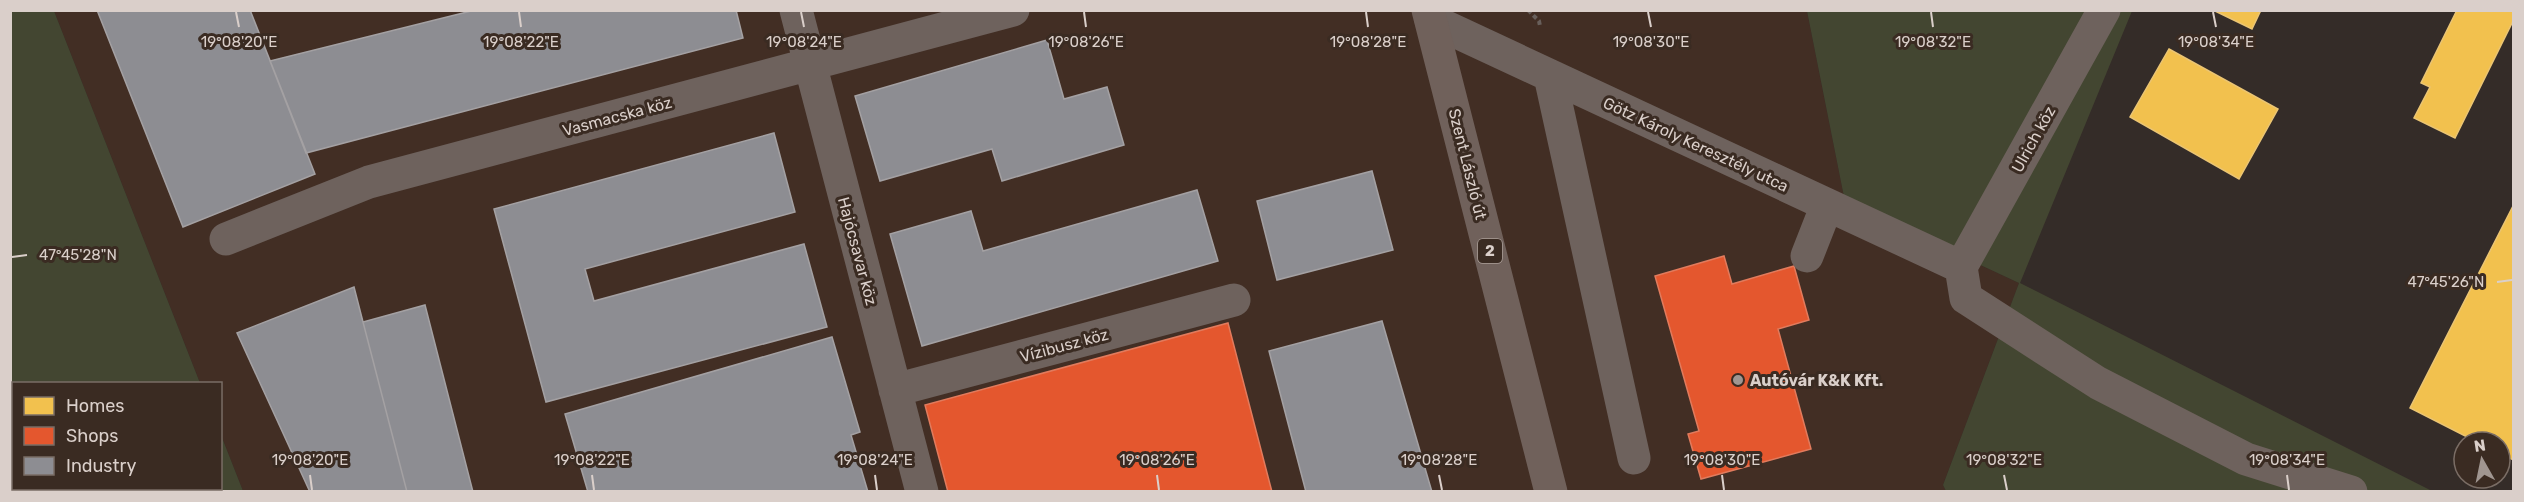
<svg xmlns="http://www.w3.org/2000/svg" width="2524" height="502" font-family="Rubik,sans-serif">
	<style>
		.built { fill: #422e24 }
		.green { fill: #434631 }
		.homes { fill: #f2c14e; stroke: #ebc573; stroke-width: 1.5 }
		.shops { fill: #e4572e; stroke: #e17b5d; stroke-width: 1.5 }
		.industry { fill: #8d8d92; stroke: #a4a1a3; stroke-width: 1.5 }
		.lines { fill: none; stroke-linecap: round; stroke-linejoin: round }
		.path { stroke: #685f5b; stroke-width: 4; stroke-dasharray: 4.5 3; stroke-linecap: butt }
		.minor { stroke: #6e625d; stroke-width: 33 }
		.major { stroke: #70615b; stroke-width: 33 }
		.ticks { fill: none; stroke: #dacfca; stroke-width: 2 }
		.poi-dot { fill: #a09691; stroke: #3a2b22; stroke-width: 2 }
		.labels { text-anchor: middle; stroke-width: 6; stroke-linejoin: round; paint-order: stroke }
		.shield { fill: #3a2b22; stroke: #aa9e98; stroke-width: 1.5 }
		.shield-label { font-size: 15px; font-weight: bold; fill: #dacfca }
		.street-label { font-size: 16px; fill: #dacfca; stroke: #3a2b22 }
		.poi-label { font-size: 16px; font-weight: bold; fill: #dacfca; stroke: #3a2b22; text-anchor: start }
		.ticks-label { font-size: 15px; text-anchor: middle; fill: #dacfca; stroke: #3a2b22; stroke-width: 6; stroke-linejoin: round; paint-order: stroke }
	</style>
	<rect width="100%" height="100%" fill="#342c28"/>
	<path class="built" d="M 54,11 L 1807,11 L 1845,202 L 2019,283 L 1943,485 L 1946,491 L 243,491 L 221,435 L 220,384 L 200,383 Z"/>
	<path class="green" d="M 10,11 L 54,11 L 200,383 L 14,384 L 14,488 L 220,488 L 221,435 L 243,491 L 11,491 Z
		M 1807,11 L 2132,11 L 2020,283 L 2432,491 L 1946,491 L 1943,485 L 2019,283 L 1845,202 Z"/>
	<path class="homes" d="M 2213,10 L 2261,10 L 2252,29 Z
		M 2457,10 L 2514,10 L 2514,19 L 2455,138 L 2414,118 L 2430,87 L 2421,83 Z
		M 2169,49 L 2278,109 L 2239,179 L 2130,117 Z
		M 2514,204 L 2514,460 L 2500,454 L 2500,442 L 2477,442 L 2410,408 Z"/>
	<path class="shops" d="M 1724,256 L 1732,284 L 1794,266 L 1809,320 L 1778,329 L 1811,449 L 1701,479 L 1688,434 L 1699,431 L 1655,276 Z
		M 1228,323 L 1272,492 L 948,492 L 925,405 Z"/>
	<path class="industry" d="M 97,10 L 250,10 L 315,174 L 183,227 Z
		M 475,10 L 736,10 L 743,38 L 306,153 L 270,61 Z
		M 1047,40 L 1064,99 L 1107,87 L 1124,145 L 1002,181 L 992,149 L 880,181 L 855,96 Z
		M 774,133 L 795,212 L 585,269 L 594,301 L 804,244 L 827,327 L 546,402 L 494,209 Z
		M 1372,171 L 1393,250 L 1277,280 L 1257,201 Z
		M 1197,190 L 1218,261 L 922,346 L 890,234 L 971,211 L 983,251 Z
		M 354,287 L 363,322 L 407,492 L 310,492 L 237,333 Z
		M 425,305 L 473,492 L 407,492 L 363,322 Z
		M 1382,321 L 1432,492 L 1306,492 L 1269,351 Z
		M 832,337 L 860,432 L 851,435 L 868,492 L 588,492 L 565,414 Z"/>
	<g class="lines">
		<path class="path" d="M 1528,10 L 1539,21 L 1540,26"/>
		<path class="minor" d="M 796,10 L 922,492
			M 1431,20 L 1961,267
			M 1550,76 L 1634,458
			M 226,239 L 369,182 L 1013,10
			M 1807,256 L 1827,205
			M 1961,267 L 1966,298 L 2098,383 L 2246,459 L 2351,492
			M 1961,267 L 2104,10
			M 895,390 L 1234,300"/>
		<path class="major" d="M 1428,10 L 1551,492"/>
	</g>
	<path class="ticks" d="M 236,12 L 239,27M 519,12 L 521,27M 801,12 L 804,27M 1084,12 L 1086,27M 1366,12 L 1368,27M 1648,12 L 1651,27M 1931,12 L 1933,27M 2213,12 L 2216,27M 12,257 L 27,255M 2497,282 L 2512,280M 310,475 L 312,490M 592,475 L 594,490M 875,475 L 877,490M 1157,475 L 1159,490M 1439,475 L 1442,490M 1722,475 L 1724,490M 2004,475 L 2007,490M 2287,475 L 2289,490"/>
	<circle class="poi-dot" cx="1738" cy="380" r="6"/>
	<g class="labels">
		<rect class="shield" x="1478" y="239" width="24" height="24" rx="4.5"/>
		<g class="shield-label">
			<text x="1490" y="256">2</text>
		</g>
		<g class="street-label">
			<text transform="translate(617 116) rotate(-15)" y="6">Vasmacska köz</text>
			<text transform="translate(2033 139) rotate(-61)" y="6">Ulrich köz</text>
			<text transform="translate(1696 144) rotate(25)" y="6">Götz Károly Keresztély utca</text>
			<text transform="translate(1468 164) rotate(76)" y="6">Szent László út</text>
			<text transform="translate(858 251) rotate(75)" y="6">Hajócsavar köz</text>
			<text transform="translate(1064 345) rotate(-15)" y="6">Vízibusz köz</text>
		</g>
		<g class="poi-label">
			<text x="1750" y="386">Autóvár K&amp;K Kft.</text>
		</g>
	</g>
	<g class="ticks-label">
		<text x="239" y="47">19°08'20"E</text>
		<text x="521" y="47">19°08'22"E</text>
		<text x="804" y="47">19°08'24"E</text>
		<text x="1086" y="47">19°08'26"E</text>
		<text x="1368" y="47">19°08'28"E</text>
		<text x="1651" y="47">19°08'30"E</text>
		<text x="1933" y="47">19°08'32"E</text>
		<text x="2216" y="47">19°08'34"E</text>
		<text x="78" y="260">47°45'28"N</text>
		<text x="2446" y="287">47°45'26"N</text>
		<text x="310" y="465">19°08'20"E</text>
		<text x="592" y="465">19°08'22"E</text>
		<text x="875" y="465">19°08'24"E</text>
		<text x="1157" y="465">19°08'26"E</text>
		<text x="1439" y="465">19°08'28"E</text>
		<text x="1722" y="465">19°08'30"E</text>
		<text x="2004" y="465">19°08'32"E</text>
		<text x="2287" y="465">19°08'34"E</text>
	</g>
	<rect width="2524" height="502" fill="none" stroke="#dacfca" stroke-width="24"/>
	<rect x="12" y="382" width="210" height="108" fill="#3a2b22" stroke="#7a6d65" stroke-width="1.5"/>
	<rect x="24" y="397" width="30" height="18" fill="#f2c14e" stroke="#7a6d65" stroke-width="1.5"/>
	<text x="66" y="412" font-size="18" fill="#dacfca">Homes</text>
	<rect x="24" y="427" width="30" height="18" fill="#e4572e" stroke="#7a6d65" stroke-width="1.5"/>
	<text x="66" y="442" font-size="18" fill="#dacfca">Shops</text>
	<rect x="24" y="457" width="30" height="18" fill="#8d8d92" stroke="#7a6d65" stroke-width="1.5"/>
	<text x="66" y="472" font-size="18" fill="#dacfca">Industry</text>
	<g transform="translate(2482 460) rotate(351)"><circle r="28" fill="#3a2b22" stroke="#7a6d65" stroke-width="1.5"/>
	<path d="M0-4.5L10 22L0 15L-10 22Z" fill="#a09691"/>
	<text y="-9" font-size="16" font-weight="bold" text-anchor="middle" fill="#dacfca">N</text>
	</g>
</svg>
